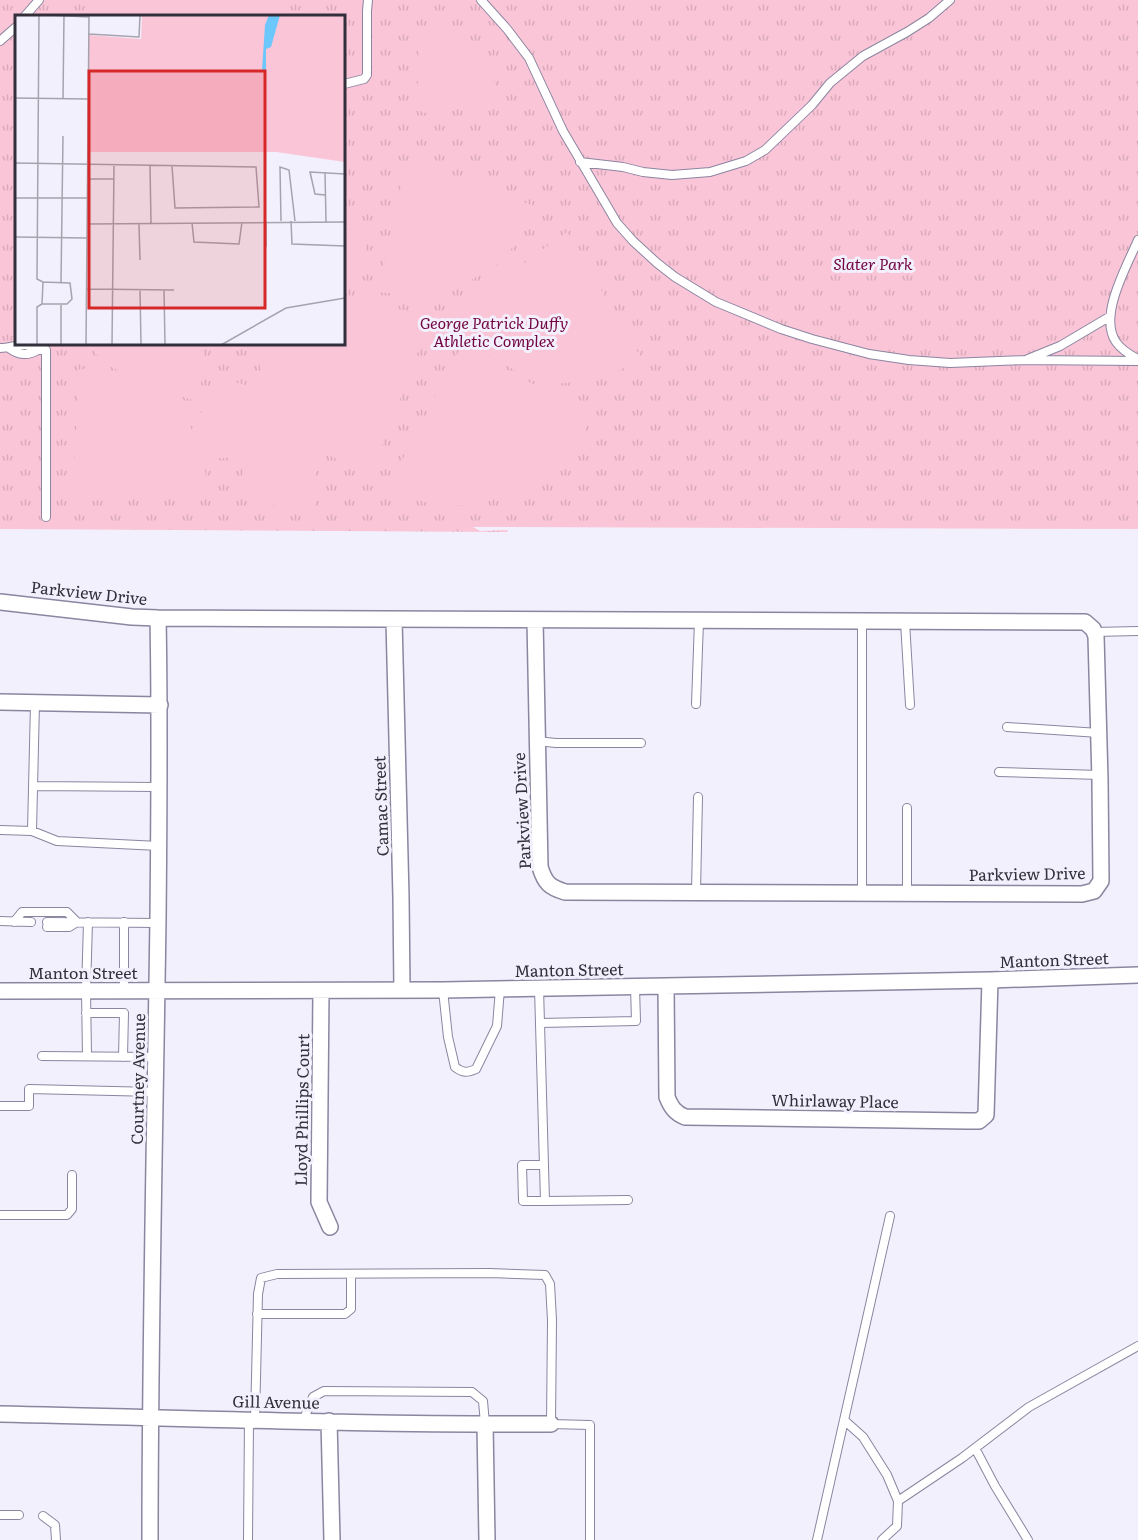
<svg xmlns="http://www.w3.org/2000/svg" width="1138" height="1540" font-family="Literata,serif">
	<style>
		.park { fill: url(#park-tufts); fill-rule: evenodd }
		.garden { fill: #fbc5d8 }
		.lines { fill: none; stroke-linecap: round; stroke-linejoin: round }
		.lane-casing { stroke: #8b85a0; stroke-width: 10 }
		.street-casing { stroke: #8b85a0; stroke-width: 18 }
		.lane { stroke: #fff; stroke-width: 8 }
		.street { stroke: #fff; stroke-width: 15 }
		.labels { text-anchor: middle; stroke-width: 6; stroke-linejoin: round; paint-order: stroke }
		.park-label { font-size: 16px; font-style: italic; fill: #720441; stroke: #f2f0fc }
		.street-label { font-size: 16px; fill: #33303c; stroke: #f2f0fc }
		.inset-road { fill: none; stroke: #a6a3af; stroke-width: 1.5 }
		.view { fill: #d62828; fill-opacity: 0.15; stroke: #d62828; stroke-width: 3 }
		.inset-edge { fill: none; stroke: #33303c; stroke-width: 3 }
	</style>
	<defs>
		<pattern id="park-tufts" width="24" height="20" patternUnits="userSpaceOnUse" patternTransform="scale(1.5)"><rect width="24" height="20" fill="#fbc5d8"/><path d="M3 7l-1-3M5 7V3M7 7l1-3M15 17l-1-3M17 17v-4M19 17l1-3" fill="none" stroke="#d8aaba"/></pattern>
	</defs>
	<rect width="100%" height="100%" fill="#f2f0fc"/>
	<path class="park" d="M 0,0 L 1138,0 L 1138,529 L 473,527 L 480,531 L 508,530 L 507,532 L 0,529 ZM 16,16 L 344,16 L 344,344 L 16,344 Z"/>
	<path class="garden" d="M 109,0 L 290,0 L 289,16 L 95,16 Z
		M 419,29 L 439,32 L 467,43 L 483,60 L 493,78 L 500,104 L 423,113 L 417,107 Z
		M 418,162 L 534,206 L 523,234 L 500,263 L 446,295 L 420,296 L 378,292 L 405,167 Z
		M 344,228 L 369,236 L 359,271 L 344,265 Z
		M 567,232 L 642,359 L 610,375 L 588,381 L 551,384 L 523,375 L 497,360 L 471,342 L 453,315 Z
		M 344,298 L 418,313 L 427,328 L 372,472 L 347,464 L 316,449 L 316,506 L 305,513 L 236,495 L 240,479 L 252,455 L 263,445 C 244,457 226,461 204,456 L 207,492 L 87,501 L 73,495 L 79,369 L 109,371 L 142,382 L 107,365 L 87,344 L 204,344 L 200,402 L 153,388 L 182,410 L 192,430 L 216,383 L 227,380 L 264,390 L 258,356 L 259,344 L 344,344 Z
		M 462,345 L 592,417 C 585,428 575,452 567,461 C 536,490 482,509 439,505 C 421,503 404,494 389,485 Z"/>
	<g class="lines">
		<g class="lane-casing">
			<path id="lane" d="M 481,0 L 507,29 L 529,58 L 563,131 L 617,223 L 633,241 L 657,263 L 675,277 L 716,302 L 781,329 L 812,339 L 869,354 L 909,360 L 950,363 L 1026,360 L 1138,361
				M 25,16 L 39,0
				M 0,41 L 16,27
				M 344,84 L 364,79 L 367,75 L 367,11 L 368,0
				M 580,162 L 623,167 L 643,172 L 672,175 L 710,172 L 746,161 L 765,150 L 812,105 L 830,83 L 863,56 L 907,32 L 929,18 L 950,0
				M 1138,240 C 1127,266 1098,316 1116,342 C 1121,349 1130,355 1138,359
				M 0,348 C 14,348 26,340 38,350 L 46,350 L 46,517
				M 9,348 C 18,355 28,356 38,350
				M 1028,359 L 1060,346 L 1109,317
				M 905,622 L 910,705
				M 1094,632 L 1138,631
				M 696,704 L 699,621
				M 1007,727 L 1099,733
				M 536,741 L 556,743 L 641,743
				M 999,772 L 1100,775
				M 33,786 L 159,787
				M 907,808 L 907,893
				M 0,830 L 32,831 L 57,841 L 159,846
				M 32,831 L 35,703
				M 696,892 L 698,797
				M 862,892 L 862,621
				M 0,921 L 31,922
				M 14,922 L 22,912 L 67,912 L 77,922
				M 47,922 L 158,923
				M 47,927 L 69,927 L 77,922
				M 539,988 L 545,1201 L 628,1200
				M 443,990 L 448,1037 L 455,1067 C 463,1073 467,1073 476,1069 L 497,1026 L 500,989
				M 124,991 L 124,922
				M 86,1013 L 124,1013 L 123,1057
				M 540,1023 L 636,1021 L 635,987
				M 42,1056 L 156,1057
				M 87,1056 L 86,991 L 88,922
				M 0,1106 L 29,1106 L 29,1089 L 155,1092
				M 544,1165 L 522,1165 L 523,1201 L 545,1201
				M 0,1215 L 67,1215 L 72,1209 L 72,1175
				M 257,1314 L 345,1314 L 351,1309 L 351,1274
				M 255,1420 L 258,1294 L 261,1278 L 277,1274 L 490,1273 L 545,1275 L 550,1284 L 552,1320 L 551,1424 L 590,1425 L 590,1540
				M 844,1420 L 863,1437 L 887,1475 L 898,1501 L 897,1526 L 882,1540
				M 303,1421 L 313,1397 L 324,1391 L 472,1392 L 483,1401 L 485,1424
				M 975,1448 L 995,1486 L 1028,1540
				M 898,1501 L 962,1458 L 1029,1407 L 1138,1346
				M 0,1515 L 19,1515
				M 43,1516 L 55,1525 L 56,1540
				M 248,1540 L 249,1420
				M 817,1540 L 890,1216"/>
		</g>
		<g class="street-casing">
			<path id="street" d="M 0,602 L 132,617 L 158,618 L 1085,622 L 1093,629 L 1096,636 L 1100,780 L 1101,881 L 1094,891 L 1082,894 L 565,892 C 549,887 545,883 540,867 L 535,620
				M 394,620 L 401,897 L 402,990
				M 0,702 L 160,705
				M 666,986 L 667,1097 C 671,1107 675,1113 685,1117 L 968,1121 L 979,1121 L 986,1115 L 990,980
				M 0,991 L 443,990 L 990,980 L 1138,975
				M 321,991 L 319,1202 L 330,1227
				M 0,1414 C 184,1418 368,1425 551,1424
				M 329,1421 L 332,1540
				M 485,1424 L 487,1540
				M 150,1540 C 150,1333 155,1126 158,919 C 159,819 160,718 158,618"/>
		</g>
		<use href="#lane" class="lane"/>
		<use href="#street" class="street"/>
	</g>
	<g class="labels">
		<g class="park-label">
			<text x="873" y="270">Slater Park</text>
			<text x="494" y="329">George Patrick Duffy<tspan x="494" dy="18">Athletic Complex</tspan></text>
		</g>
		<g class="street-label">
			<text transform="translate(89 593) rotate(6)" y="6">Parkview Drive</text>
			<text transform="translate(381 806) rotate(-92)" y="6">Camac Street</text>
			<text transform="translate(522 811) rotate(-93)" y="6">Parkview Drive</text>
			<text transform="translate(1027 874) rotate(-1)" y="6">Parkview Drive</text>
			<text transform="translate(1054 960) rotate(-2)" y="6">Manton Street</text>
			<text transform="translate(569 970) rotate(-1)" y="6">Manton Street</text>
			<text x="83" y="979">Manton Street</text>
			<text transform="translate(138 1079) rotate(-89)" y="6">Courtney Avenue</text>
			<text transform="translate(835 1101) rotate(1)" y="6">Whirlaway Place</text>
			<text transform="translate(302 1110) rotate(-89)" y="6">Lloyd Phillips Court</text>
			<text transform="translate(276 1402) rotate(1)" y="6">Gill Avenue</text>
		</g>
	</g>
	<g transform="translate(15 15)">
		<rect width="330" height="330" fill="#f2f0fc"/>
		<path d="M 127,0 L 330,0 L 330,147 L 261,137 L 73,137 L 74,20 L 126,24 Z" fill="#fbc5d8"/>
		<path d="M 119,49 L 118,84 L 82,78 L 93,54 ZM 137,82 L 157,88 L 155,92 L 143,101 L 133,101 ZM 162,92 L 173,111 L 156,114 L 166,120 L 158,130 L 147,134 L 134,131 L 148,110 L 144,104 ZM 85,96 L 107,96 L 105,118 L 100,117 L 104,122 L 108,115 L 115,116 L 116,99 L 139,104 L 132,129 L 123,125 L 121,135 L 111,132 L 113,126 L 106,126 L 106,132 L 86,132 L 87,113 L 91,113 Z" fill="#fbc5d8"/>
		<path d="M 265,0 L 256,32 L 251,34 L 251,55 L 247,55 L 250,10 L 254,0 Z" fill="#6cc7fc"/>
		<path class="inset-road" d="M 33,0 L 74,2M 74,19 L 124,22 L 125,0M 0,83 L 74,84M 48,84 L 49,0M 0,148 L 241,152 L 244,192 L 160,193 L 157,151M 135,151 L 136,208M 310,157 L 311,207M 73,164 L 99,164M 310,180 L 300,179 L 295,157 L 330,159M 0,183 L 73,183M 266,206 L 265,152 L 274,155 L 280,206M 276,206 L 277,229 L 330,231M 177,208 L 179,227 L 224,229 L 227,207M 73,209 L 330,207M 124,209 L 125,245M 0,222 L 72,223M 251,232 L 251,206M 46,267 L 48,121M 72,274 L 159,275M 125,275 L 126,330M 149,275 L 150,330M 27,289 L 52,289 L 57,284 L 55,268 L 28,267M 22,330 L 22,292 L 27,289 L 28,267 L 22,264 L 24,0M 46,330 L 46,290M 71,330 L 74,0M 97,330 L 99,151M 206,330 L 271,293 L 330,283"/>
		<path class="view" d="M 74,56 L 250,56 L 250,293 L 74,293 Z"/>
		<rect width="330" height="330" class="inset-edge"/>
	</g>
</svg>
